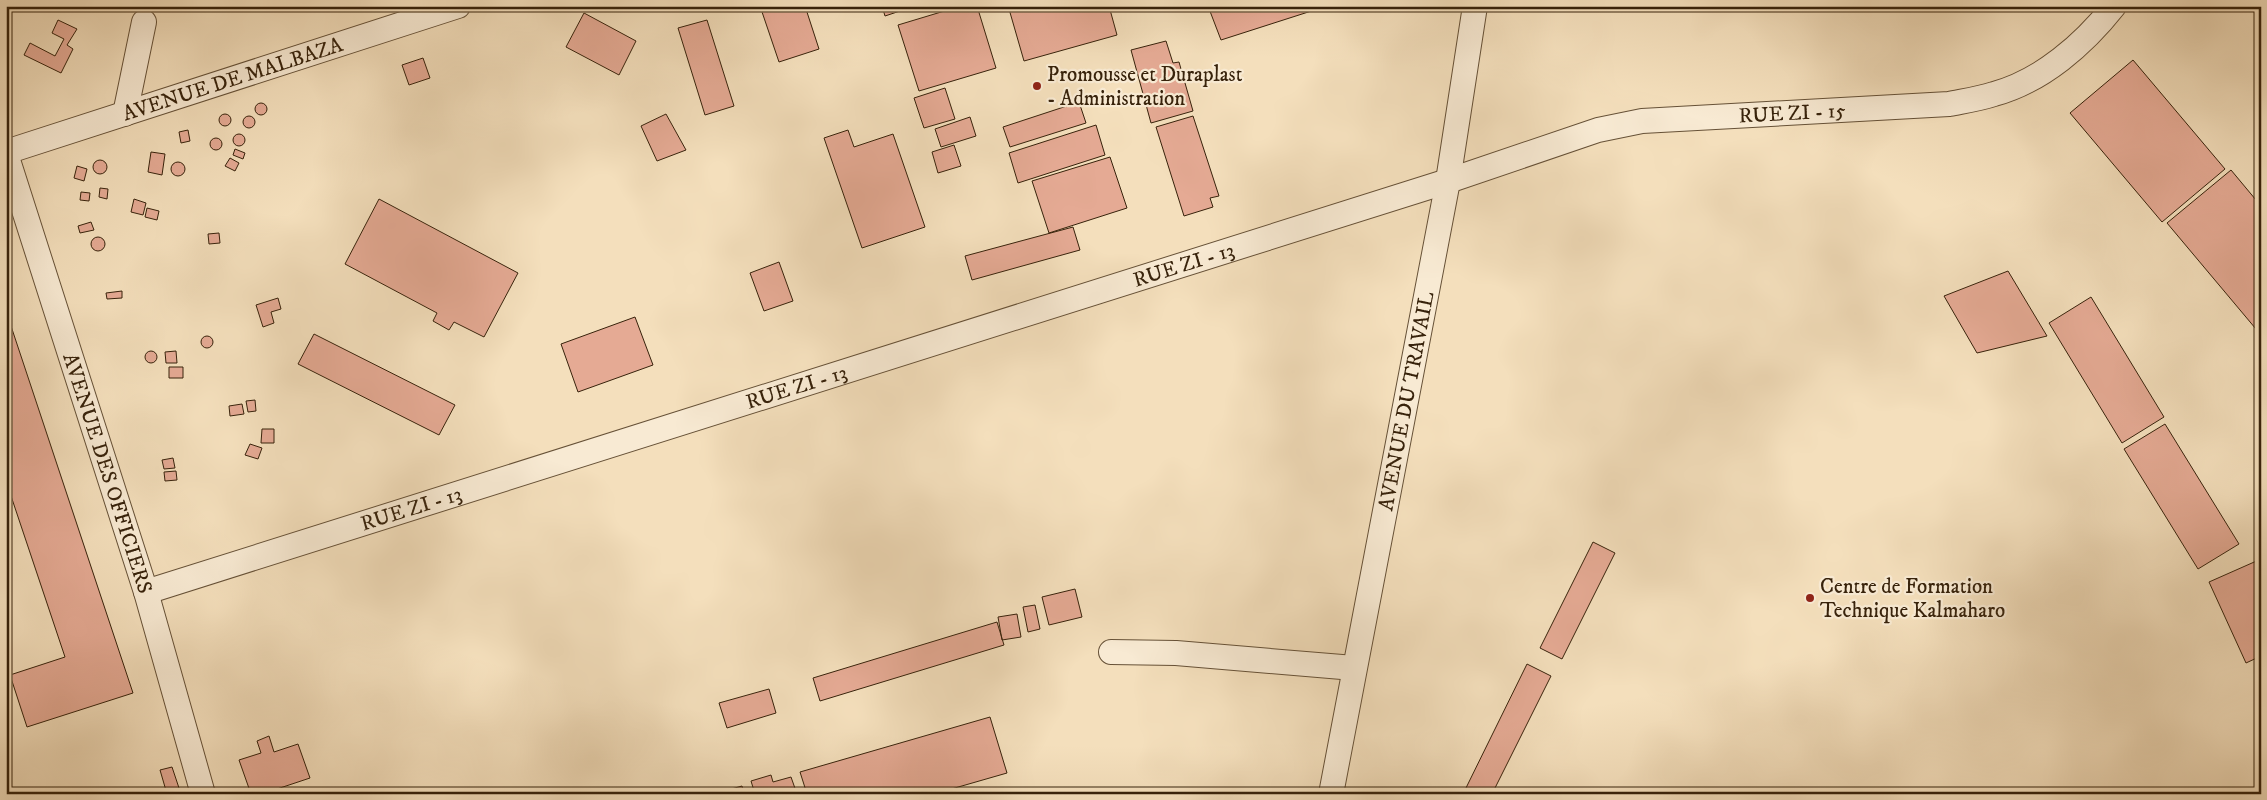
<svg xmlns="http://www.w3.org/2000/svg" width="2267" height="800" font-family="'IM FELL DW Pica',serif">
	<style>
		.building { fill: #e5aa94; stroke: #37220b }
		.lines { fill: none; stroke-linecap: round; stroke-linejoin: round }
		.minor-casing { stroke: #665137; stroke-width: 26 }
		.minor { stroke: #f8ead3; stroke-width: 24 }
		.poi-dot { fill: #8f2418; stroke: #f8ead3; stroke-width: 2 }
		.labels { text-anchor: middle; stroke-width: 4.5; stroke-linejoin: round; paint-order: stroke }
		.poi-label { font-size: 21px; fill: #37220b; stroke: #f8ead3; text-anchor: start }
		.street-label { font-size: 21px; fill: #37220b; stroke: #f8ead3 }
	</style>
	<rect width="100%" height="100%" fill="#f4dfbc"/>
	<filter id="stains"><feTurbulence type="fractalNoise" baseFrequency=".004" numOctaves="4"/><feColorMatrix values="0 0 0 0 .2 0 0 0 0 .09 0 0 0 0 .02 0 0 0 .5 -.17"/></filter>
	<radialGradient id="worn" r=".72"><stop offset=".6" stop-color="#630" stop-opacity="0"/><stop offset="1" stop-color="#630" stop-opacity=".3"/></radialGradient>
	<path class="building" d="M 760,6 L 805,6 L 819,49 L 779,62 Z
		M 882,6 L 915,6 L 885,16 Z
		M 961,6 L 977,6 L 996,68 L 919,91 L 898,25 Z
		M 1019,6 L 1109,6 L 1117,35 L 1024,61 L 1009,9 Z
		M 1208,6 L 1327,6 L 1221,40 Z
		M 584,13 L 636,41 L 619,75 L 566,47 Z
		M 58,20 L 77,29 L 67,45 L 73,49 L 61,73 L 24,55 L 30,43 L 55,56 L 64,39 L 52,33 Z
		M 707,20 L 734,106 L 705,115 L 678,28 Z
		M 1166,41 L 1173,63 L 1179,62 L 1193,111 L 1151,123 L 1131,50 Z
		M 423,58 L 430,78 L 409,85 L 402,65 Z
		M 2133,60 L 2225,169 L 2162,222 L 2070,113 Z
		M 945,88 L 955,119 L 924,128 L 914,98 Z
		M 1079,102 L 1086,123 L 1010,147 L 1003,127 Z
		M255 109a6 6 0 1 1 12 0a6 6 0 1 1-12 0Z
		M 666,114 L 686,150 L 657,161 L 641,126 Z
		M219 120a6 6 0 1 1 12 0a6 6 0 1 1-12 0Z
		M 1193,116 L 1219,196 L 1210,198 L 1213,207 L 1184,216 L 1156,127 Z
		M243 122a6 6 0 1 1 12 0a6 6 0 1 1-12 0Z
		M 970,117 L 976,136 L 941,147 L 935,129 Z
		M 1096,125 L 1105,155 L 1018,183 L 1009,153 Z
		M 188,130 L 190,141 L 181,143 L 179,132 Z
		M 848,130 L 854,147 L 893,134 L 925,227 L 862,248 L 824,138 Z
		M233 140a6 6 0 1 1 12 0a6 6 0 1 1-12 0Z
		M210 144a6 6 0 1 1 12 0a6 6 0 1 1-12 0Z
		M 954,145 L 961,166 L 938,173 L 932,152 Z
		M 235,149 L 245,153 L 243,159 L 233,155 Z
		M 151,152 L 165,154 L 162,175 L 148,172 Z
		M 1110,157 L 1127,208 L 1049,233 L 1032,181 Z
		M 230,158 L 239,163 L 235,171 L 225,166 Z
		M93 167a7 7 0 1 1 14 0a7 7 0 1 1-14 0Z
		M171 169a7 7 0 1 1 14 0a7 7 0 1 1-14 0Z
		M 77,166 L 87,169 L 84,181 L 74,178 Z
		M 2231,170 L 2261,206 L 2261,335 L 2167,223 Z
		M 100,188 L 108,189 L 107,199 L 99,197 Z
		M 81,192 L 90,193 L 89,201 L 80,200 Z
		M 134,199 L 146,203 L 143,215 L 131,212 Z
		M 379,199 L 518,273 L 484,337 L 454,322 L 449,330 L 433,321 L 437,313 L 345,264 Z
		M 147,208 L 159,211 L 157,220 L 145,217 Z
		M 91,222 L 94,230 L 80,233 L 78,226 Z
		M 1073,227 L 1080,250 L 972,280 L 965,256 Z
		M 219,233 L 220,243 L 209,244 L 208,234 Z
		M91 244a7 7 0 1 1 14 0a7 7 0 1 1-14 0Z
		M 779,262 L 793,301 L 764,311 L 750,273 Z
		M 2008,271 L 2047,336 L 1977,353 L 1944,296 Z
		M 122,291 L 122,298 L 107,299 L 106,293 Z
		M 2091,297 L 2164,417 L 2122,443 L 2049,323 Z
		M 278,298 L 281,309 L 271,312 L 274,323 L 263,327 L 256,305 Z
		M 6,311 L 133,693 L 27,727 L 10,675 L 65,657 L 6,481 Z
		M 635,317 L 653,365 L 578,392 L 561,344 Z
		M 314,334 L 455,405 L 439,435 L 298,364 Z
		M201 342a6 6 0 1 1 12 0a6 6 0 1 1-12 0Z
		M145 357a6 6 0 1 1 12 0a6 6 0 1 1-12 0Z
		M 176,351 L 177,363 L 166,363 L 165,352 Z
		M 169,367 L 183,367 L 183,378 L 169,378 Z
		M 255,400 L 256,411 L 248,412 L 246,401 Z
		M 242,404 L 244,414 L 230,416 L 229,406 Z
		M 2165,424 L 2239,544 L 2198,569 L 2124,449 Z
		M 262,429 L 274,429 L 274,443 L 261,443 Z
		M 250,444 L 262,448 L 258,459 L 245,455 Z
		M 173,458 L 175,468 L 164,469 L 162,460 Z
		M 176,471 L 177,480 L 165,481 L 164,472 Z
		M 1593,542 L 1615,553 L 1562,659 L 1540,648 Z
		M 2261,559 L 2261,656 L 2246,663 L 2209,582 Z
		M 1075,589 L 1082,617 L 1049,625 L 1042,597 Z
		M 1035,605 L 1040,629 L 1028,632 L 1023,607 Z
		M 1017,614 L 1021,637 L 1002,640 L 998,617 Z
		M 997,622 L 1004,645 L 820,701 L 813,678 Z
		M 1527,664 L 1551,676 L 1492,794 L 1463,794 Z
		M 769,689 L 776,713 L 727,728 L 719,703 Z
		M 990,717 L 1007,773 L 934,794 L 807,794 L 800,772 Z
		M 269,736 L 274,752 L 298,744 L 310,778 L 262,794 L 251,794 L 239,760 L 261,753 L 257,741 Z
		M 172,767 L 180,791 L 167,794 L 160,770 Z
		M 771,775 L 773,782 L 791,777 L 797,794 L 755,794 L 751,781 Z
		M 742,786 L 744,794 L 717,793 Z"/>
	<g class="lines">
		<g class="minor-casing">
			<g id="minor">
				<path d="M 125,114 L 144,22"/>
				<path id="s1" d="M 6,152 L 458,6"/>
				<path id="s2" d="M 6,154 L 146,592 L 203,794"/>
				<path id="s3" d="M 146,592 L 1448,181 L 1598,130 L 1642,121 L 1949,104 C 1964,101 1979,99 1994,94 C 2042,81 2084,44 2114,6"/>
				<path d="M 1111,652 L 1176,653 L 1354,668"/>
				<path id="s4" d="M 1331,794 L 1448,181 L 1475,6"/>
			</g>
		</g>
		<use href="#minor" class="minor"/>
	</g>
	<g class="poi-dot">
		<circle cx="1037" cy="86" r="5"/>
		<circle cx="1810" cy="598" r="5"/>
	</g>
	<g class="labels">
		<g class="poi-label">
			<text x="1047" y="81">Promousse et Duraplast<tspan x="1047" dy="24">- Administration</tspan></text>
			<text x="1820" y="593">Centre de Formation<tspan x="1820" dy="24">Technique Kalmaharo</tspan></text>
		</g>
		<g class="street-label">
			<text dy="7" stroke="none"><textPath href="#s1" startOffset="238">AVENUE DE MALBAZA</textPath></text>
			<text dy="7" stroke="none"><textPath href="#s3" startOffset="1719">RUE ZI - 15</textPath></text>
			<text dy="7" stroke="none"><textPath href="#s3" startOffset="1088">RUE ZI - 13</textPath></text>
			<text dy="7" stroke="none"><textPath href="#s3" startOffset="682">RUE ZI - 13</textPath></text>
			<text dy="7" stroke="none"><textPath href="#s4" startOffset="400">AVENUE DU TRAVAIL</textPath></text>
			<text dy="7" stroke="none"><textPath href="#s2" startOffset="335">AVENUE DES OFFICIERS</textPath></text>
			<text dy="7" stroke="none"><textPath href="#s3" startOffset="278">RUE ZI - 13</textPath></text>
		</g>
	</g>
	<rect width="2267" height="800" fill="none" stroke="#f4dfbc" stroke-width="25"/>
	<rect x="8" y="8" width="2252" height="785" fill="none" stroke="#37220b" stroke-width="2.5"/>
	<rect x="12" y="12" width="2242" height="775" fill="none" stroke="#37220b"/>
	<rect width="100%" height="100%" filter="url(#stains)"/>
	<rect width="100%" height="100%" fill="url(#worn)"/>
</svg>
